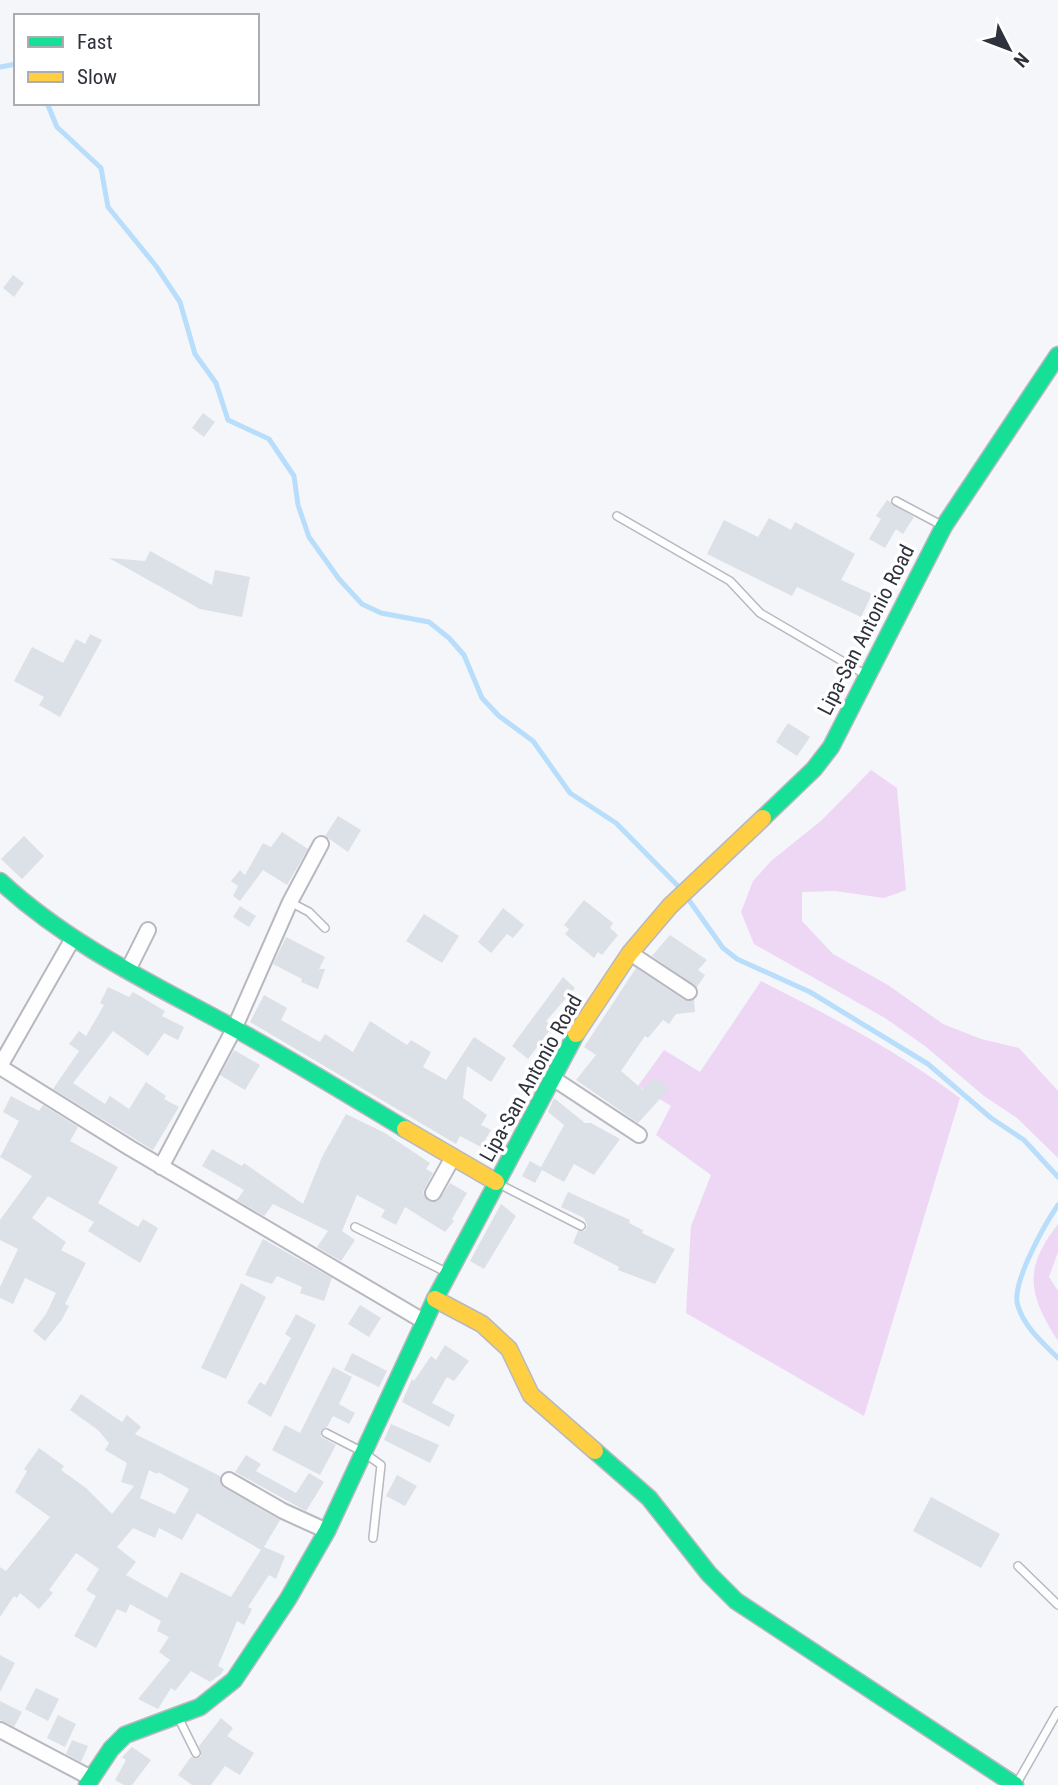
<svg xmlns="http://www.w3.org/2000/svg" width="1058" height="1785" font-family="'Roboto Condensed',sans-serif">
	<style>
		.green { fill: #eed6f5 }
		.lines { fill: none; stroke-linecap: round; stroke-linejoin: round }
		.stream { stroke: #b8defb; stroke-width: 5 }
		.building { fill: #dce0e7; fill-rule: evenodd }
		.lane-casing { stroke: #b7b8c0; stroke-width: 10 }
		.street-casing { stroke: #b7b8c0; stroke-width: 18 }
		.fast-casing { stroke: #b7b8c0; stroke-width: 19 }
		.slow-casing { stroke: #b7b8c0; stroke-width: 19 }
		.lane { stroke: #fefefe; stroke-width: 7 }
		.street { stroke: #fefefe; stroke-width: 14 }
		.fast { stroke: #16e098; stroke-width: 16 }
		.slow { stroke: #ffcf43; stroke-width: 16 }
		.labels { text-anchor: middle; stroke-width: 7; stroke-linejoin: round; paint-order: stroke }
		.street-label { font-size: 21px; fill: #2f313d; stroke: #fff }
	</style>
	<rect width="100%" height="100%" fill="#f5f6fa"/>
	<path class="green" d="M 871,770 L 897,788 L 906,890 L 884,898 L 835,891 L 802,892 L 802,921 L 833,954 L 888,985 L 943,1024 L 981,1039 L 1019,1048 L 1058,1091 L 1058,1158 L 1017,1118 L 984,1096 L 925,1046 L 885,1018 L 754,944 L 741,912 L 753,881 L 771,861 L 822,820 Z
		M 761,981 C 832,1017 896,1050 960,1098 L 864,1416 L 686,1313 L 691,1226 L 711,1175 L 656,1135 L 671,1106 L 638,1086 L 664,1050 L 700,1072 Z
		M 1058,1224 L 1058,1252 L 1049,1277 L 1058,1291 L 1058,1341 C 1028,1294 1023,1269 1058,1224 Z"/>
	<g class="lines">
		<path class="stream" d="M 0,67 L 16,64
			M 47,103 L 57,127 L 101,168 L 108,207 L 156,266 L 180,302 L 195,354 L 216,383 L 228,420 L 269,439 L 294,476 L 298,505 L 309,537 L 339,579 L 362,604 L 381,613 L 429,622 L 449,638 L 464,655 L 482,698 L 499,716 L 533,741 L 570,793 L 616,823 L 680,888
			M 686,896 L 723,948 L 737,959 L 810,992 L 928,1064 L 991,1118 L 1024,1140 L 1058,1177
			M 1058,1205 C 1045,1224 1010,1285 1018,1306 C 1025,1328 1042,1342 1058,1358"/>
	</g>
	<path class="building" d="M 13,275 L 24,283 L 14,297 L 3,288 Z
		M 203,413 L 215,422 L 204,437 L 192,428 Z
		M 887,500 L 914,517 L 903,534 L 896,529 L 885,548 L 869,539 L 881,519 L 876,516 Z
		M 769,518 L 791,530 L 795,522 L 855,554 L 841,580 L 872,594 L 861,617 L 797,587 L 792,596 L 707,554 L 724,520 L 758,537 Z
		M 150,551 L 212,585 L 215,570 L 250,577 L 242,617 L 200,609 L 109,558 L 145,561 Z
		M 90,634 L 102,640 L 60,717 L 39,705 L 44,697 L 14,681 L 32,647 L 63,663 L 76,639 L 85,644 Z
		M 788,723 L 810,737 L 797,756 L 776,742 Z
		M 338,816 L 361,830 L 348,852 L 325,836 Z
		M 282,832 L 308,849 L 287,885 L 263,870 L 240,901 L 233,896 L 238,886 L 231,881 L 240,870 L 245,875 L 263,843 L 271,847 Z
		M 24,836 L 44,856 L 22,879 L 1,859 Z
		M 584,900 L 613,923 L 610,928 L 618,935 L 602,955 L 598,952 L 594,958 L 565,934 L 569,929 L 564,925 Z
		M 240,906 L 256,916 L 249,927 L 233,917 Z
		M 503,908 L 524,925 L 513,938 L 507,934 L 491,953 L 478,942 Z
		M 424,914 L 459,936 L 442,963 L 406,941 Z
		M 670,935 L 707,960 L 698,970 L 705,975 L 697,987 L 652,956 Z
		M 286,937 L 325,957 L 319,969 L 325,969 L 318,989 L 301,982 L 302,979 L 273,964 Z
		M 636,968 L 684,1000 L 694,1000 L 695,1012 L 676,1014 L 669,1024 L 663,1020 L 648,1038 L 645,1036 L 621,1071 L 643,1090 L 654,1077 L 669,1089 L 638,1123 L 576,1080 L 596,1055 L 584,1047 Z
		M 563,977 L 575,988 L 546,1021 L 553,1026 L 528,1059 L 512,1046 Z
		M 108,987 L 129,997 L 133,992 L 165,1011 L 162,1016 L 184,1027 L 178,1040 L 164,1033 L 148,1056 L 113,1031 L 73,1083 L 105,1104 L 110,1096 L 129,1109 L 146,1082 L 166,1096 L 164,1099 L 179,1107 L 153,1150 L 53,1089 L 79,1051 L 69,1044 L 79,1031 L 86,1036 L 104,1005 L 100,1003 Z
		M 264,995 L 287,1008 L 281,1020 L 320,1042 L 325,1034 L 353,1052 L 370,1021 L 407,1045 L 411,1040 L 431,1052 L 423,1067 L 446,1080 L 474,1037 L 506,1058 L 491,1082 L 467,1066 L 463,1098 L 487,1115 L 481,1125 L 491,1130 L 481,1147 L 460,1136 L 456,1144 L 250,1022 Z
		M 234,1050 L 260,1065 L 245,1090 L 220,1075 Z
		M 11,1096 L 39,1111 L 43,1105 L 78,1127 L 70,1141 L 118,1167 L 98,1203 L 138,1227 L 143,1219 L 158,1228 L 140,1263 L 88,1231 L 94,1222 L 48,1196 L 32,1218 L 66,1242 L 61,1250 L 86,1263 L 65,1304 L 69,1306 L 61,1321 L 45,1341 L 33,1331 L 46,1314 L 56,1293 L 25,1278 L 13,1304 L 0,1298 L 0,1287 L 18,1249 L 0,1240 L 0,1220 L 32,1176 L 0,1157 L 19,1121 L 3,1112 Z
		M 554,1098 L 585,1123 L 591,1123 L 620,1139 L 594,1175 L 574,1164 L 564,1182 L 542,1170 L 535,1183 L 522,1176 L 530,1161 L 541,1167 L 564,1125 L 548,1112 Z
		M 346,1114 L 385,1133 L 430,1163 L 426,1169 L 433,1173 L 423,1192 L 428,1201 L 438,1201 L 450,1183 L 467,1193 L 452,1219 L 454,1221 L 445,1232 L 405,1207 L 396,1225 L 381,1217 L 385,1210 L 357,1195 L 342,1231 L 355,1240 L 341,1261 L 317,1247 L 328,1231 L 273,1204 L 264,1216 L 237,1200 L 244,1190 L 202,1166 L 212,1149 L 242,1166 L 244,1163 L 303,1204 L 322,1157 Z
		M 568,1192 L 630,1220 L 629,1223 L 643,1230 L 642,1233 L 675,1249 L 655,1284 L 618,1270 L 619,1267 L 573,1243 L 578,1231 L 585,1231 L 587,1225 L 584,1218 L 561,1207 Z
		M 501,1204 L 516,1216 L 484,1269 L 470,1261 Z
		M 263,1239 L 332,1278 L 324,1301 L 300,1293 L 302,1287 L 277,1276 L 272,1284 L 245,1275 Z
		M 241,1283 L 266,1297 L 226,1379 L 201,1368 Z
		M 360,1305 L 381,1318 L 369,1337 L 348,1324 Z
		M 296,1314 L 316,1325 L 271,1417 L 247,1403 L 260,1382 L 265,1385 L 291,1338 L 285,1334 Z
		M 445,1345 L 469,1361 L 454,1381 L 447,1377 L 432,1403 L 455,1415 L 449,1427 L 402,1402 L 412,1379 L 414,1381 L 431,1356 L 436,1360 Z
		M 352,1353 L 387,1371 L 379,1387 L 344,1370 Z
		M 333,1367 L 352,1377 L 339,1404 L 355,1413 L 349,1424 L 333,1416 L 327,1427 L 321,1430 L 321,1437 L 336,1445 L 320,1475 L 272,1450 L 285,1425 L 300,1433 Z
		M 81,1394 L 122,1422 L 127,1415 L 141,1427 L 135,1434 L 220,1476 L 224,1488 L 280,1520 L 264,1547 L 285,1556 L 276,1579 L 269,1575 L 248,1607 L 252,1609 L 244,1625 L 237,1621 L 218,1666 L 224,1669 L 221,1674 L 210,1682 L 191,1671 L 175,1691 L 171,1688 L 158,1709 L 138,1699 L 170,1660 L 159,1652 L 169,1637 L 157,1631 L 161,1621 L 130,1604 L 126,1613 L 117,1609 L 96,1648 L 74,1636 L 96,1596 L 86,1590 L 99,1569 L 76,1553 L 49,1590 L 53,1593 L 39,1609 L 20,1593 L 17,1598 L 14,1596 L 0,1617 L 0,1567 L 6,1571 L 50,1517 L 15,1492 L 27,1471 L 24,1469 L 39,1448 L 64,1466 L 61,1470 L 86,1488 L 112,1514 L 134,1486 L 121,1482 L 127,1463 L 105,1450 L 109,1443 L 98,1430 L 70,1410 ZM 149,1470 L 157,1474 L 158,1472 L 189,1489 L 175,1514 L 140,1498 ZM 197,1513 L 261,1550 L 231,1597 L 181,1572 L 167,1598 L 126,1575 L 136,1562 L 117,1547 L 133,1528 L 155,1538 L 159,1528 L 182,1540 Z
		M 391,1424 L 439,1445 L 430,1463 L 384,1440 Z
		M 246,1455 L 261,1464 L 256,1471 L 296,1493 L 309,1473 L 324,1482 L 306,1511 L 235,1472 Z
		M 397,1475 L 417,1486 L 405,1506 L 386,1496 Z
		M 931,1497 L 1000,1534 L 981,1568 L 913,1531 Z
		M 0,1655 L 15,1663 L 0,1692 Z
		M 36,1688 L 59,1699 L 48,1721 L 25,1709 Z
		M 0,1701 L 22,1712 L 14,1727 L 0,1720 Z
		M 58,1715 L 76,1724 L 65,1747 L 47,1738 Z
		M 221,1718 L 233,1728 L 227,1736 L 254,1753 L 240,1775 L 225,1766 L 211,1785 L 192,1785 L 178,1775 L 191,1757 L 201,1757 L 199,1746 Z
		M 72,1740 L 88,1746 L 81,1762 L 66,1754 Z
		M 132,1747 L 151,1760 L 132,1785 L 124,1785 L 115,1780 L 126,1760 L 122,1757 Z"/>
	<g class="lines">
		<g class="lane-casing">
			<path id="lane" d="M 896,501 L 943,526
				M 617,516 L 730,581 L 760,613 L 866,675
				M 290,902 L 309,912 L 325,928
				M 501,1185 L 581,1226
				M 355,1227 L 448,1273
				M 326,1433 L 363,1452 L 381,1465 L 373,1538
				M 1018,1566 L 1058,1605
				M 179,1719 L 196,1753
				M 1017,1783 L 1058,1711"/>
		</g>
		<g class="street-casing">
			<path id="street" d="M 630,953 L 689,992
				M 128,970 L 148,930
				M 0,1066 L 72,940
				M 0,1067 L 130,1148 L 425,1322
				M 551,1077 L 639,1135
				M 161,1167 L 234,1029 L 290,902 L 321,844
				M 433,1193 L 453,1157
				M 229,1480 L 283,1511 L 327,1531
				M 0,1730 L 91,1778"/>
		</g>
		<g class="fast-casing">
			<path id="fast" d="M 763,818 L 814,769 L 831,747 L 944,526 L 1058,355
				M 0,881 C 68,944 149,982 230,1026 C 289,1058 347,1094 405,1129
				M 595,1451 L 649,1498 L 709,1574 L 736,1601 L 1015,1785
				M 87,1785 L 111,1749 L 125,1735 L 200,1707 L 234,1680 L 288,1599 L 327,1531 L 435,1299 L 576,1034"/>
		</g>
		<g class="slow-casing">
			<path id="slow" d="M 576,1034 L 630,953 L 670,906 L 763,818
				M 405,1129 L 496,1182
				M 435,1299 L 482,1324 L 509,1349 L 531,1395 L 595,1451"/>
		</g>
		<use href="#lane" class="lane"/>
		<use href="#street" class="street"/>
		<use href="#fast" class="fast"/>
		<use href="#slow" class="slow"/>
	</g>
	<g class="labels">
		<g class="street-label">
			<text transform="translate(866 630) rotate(-63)" y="7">Lipa-San Antonio Road</text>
			<text transform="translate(531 1078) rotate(-61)" y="7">Lipa-San Antonio Road</text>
		</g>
	</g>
	<rect x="14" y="14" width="245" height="91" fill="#ffffff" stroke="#acadb1" stroke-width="2"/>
	<rect x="28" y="37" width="35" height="10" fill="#16e098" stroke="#acadb1" stroke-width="2"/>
	<text x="77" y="49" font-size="21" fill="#2f313d">Fast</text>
	<rect x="28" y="72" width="35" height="10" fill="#ffcf43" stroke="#acadb1" stroke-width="2"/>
	<text x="77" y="84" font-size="21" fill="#2f313d">Slow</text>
	<g transform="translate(1009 49) rotate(132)" stroke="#ffffff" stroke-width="5" paint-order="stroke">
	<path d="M0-5L12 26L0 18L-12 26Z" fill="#2f313d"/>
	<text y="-10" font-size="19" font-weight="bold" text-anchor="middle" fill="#2f313d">N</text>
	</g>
</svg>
